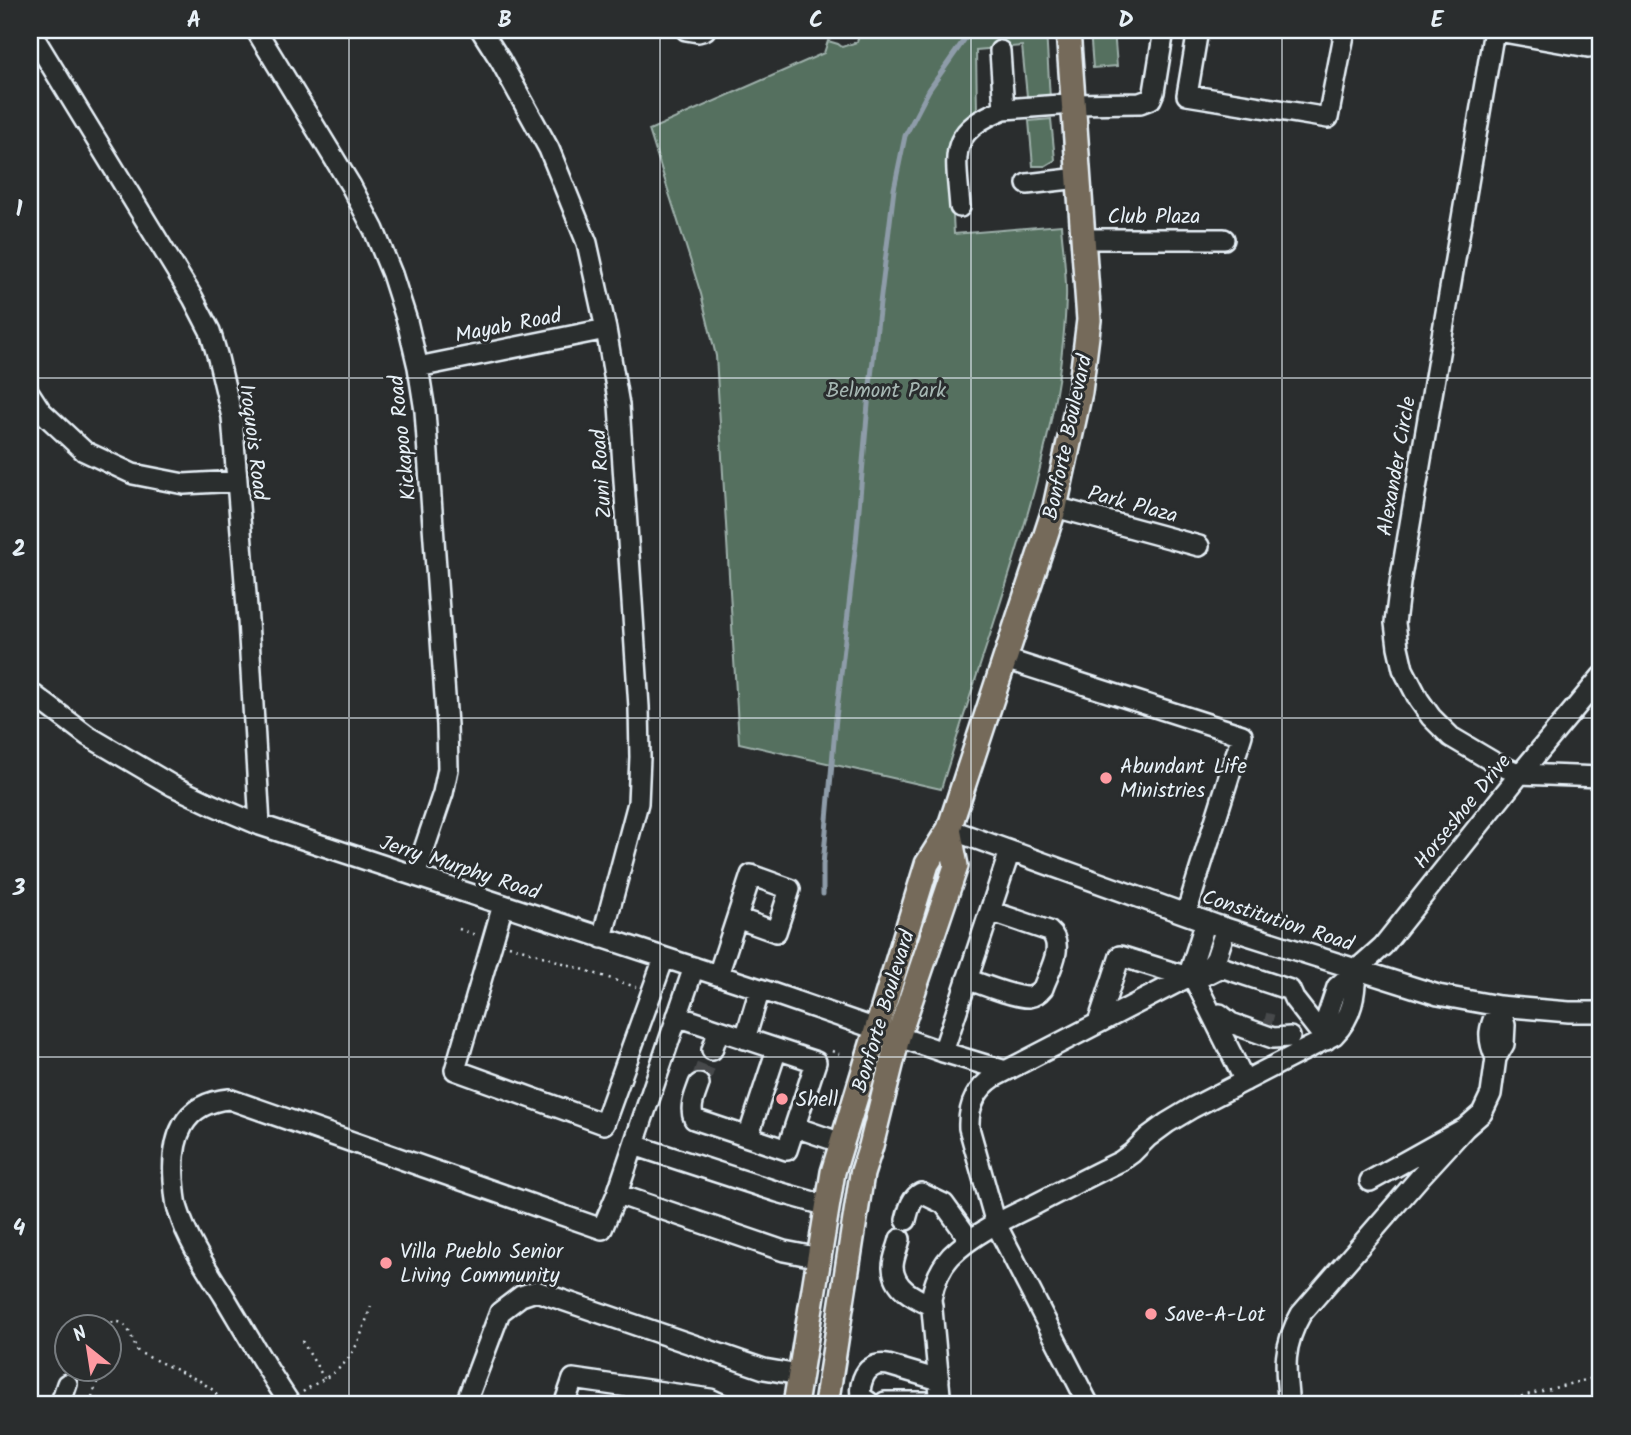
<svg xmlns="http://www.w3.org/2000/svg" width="1631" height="1435" font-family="Kalam,sans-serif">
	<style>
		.green { fill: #55705e; stroke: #9eb0ab; stroke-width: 2 }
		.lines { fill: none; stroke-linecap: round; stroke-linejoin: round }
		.stream { stroke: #8e9ca9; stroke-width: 5 }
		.minor-tunnel { stroke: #464a4c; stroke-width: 19; stroke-dasharray: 19 10; stroke-linecap: butt }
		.minor-casing { stroke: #e8f1f8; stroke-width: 24 }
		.major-casing { stroke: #e8f1f8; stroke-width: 28 }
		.path { stroke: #e8f1f8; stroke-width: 2.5; stroke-dasharray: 2 5; stroke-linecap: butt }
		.minor { stroke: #2a2d2e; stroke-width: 19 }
		.major { stroke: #746a5a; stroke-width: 23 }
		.grid { fill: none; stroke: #e8f1f8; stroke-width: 2; stroke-opacity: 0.55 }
		.poi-dot { fill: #ff9aa2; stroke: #2a2d2e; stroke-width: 2.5 }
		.labels { text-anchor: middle; stroke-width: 6; stroke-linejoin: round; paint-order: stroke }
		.street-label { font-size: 21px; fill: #e8f1f8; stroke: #2a2d2e }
		.park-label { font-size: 21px; fill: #a6b7b3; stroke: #2a2d2e }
		.poi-label { font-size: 21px; fill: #e8f1f8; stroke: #2a2d2e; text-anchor: start }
		.neatline { fill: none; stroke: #e8f1f8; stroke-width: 2.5 }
		.grid-label { font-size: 23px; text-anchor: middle; font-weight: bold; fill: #e8f1f8 }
	</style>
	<rect width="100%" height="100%" fill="#2a2d2e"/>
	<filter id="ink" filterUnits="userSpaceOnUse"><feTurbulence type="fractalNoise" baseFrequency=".0143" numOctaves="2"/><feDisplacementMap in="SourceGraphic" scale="14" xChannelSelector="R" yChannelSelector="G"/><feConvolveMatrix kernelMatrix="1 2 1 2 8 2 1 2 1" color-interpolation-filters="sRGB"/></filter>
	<g filter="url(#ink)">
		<path class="green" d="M 861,30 L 885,30 L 884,34 L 897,30 L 1046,30 L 1050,99 L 1031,98 L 1027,96 L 1022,46 L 976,50 L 977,112 L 961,123 L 949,145 L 954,234 L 1061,225 C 1063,249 1067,275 1066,299 C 1062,412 1027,520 993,626 C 975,680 958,734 941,789 L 739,743 L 716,356 L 701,294 L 649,130 L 824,53 L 828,41 L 838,44 L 842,47 L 857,42 Z
			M 1090,30 L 1114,30 L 1117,66 L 1093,68 Z
			M 1051,119 L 1055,160 L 1045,166 L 1033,166 L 1029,121 Z"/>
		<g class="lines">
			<path class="stream" d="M 823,894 L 823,865 L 836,718 L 856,543 L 869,393 L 894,189 L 905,136 L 929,90 L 971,30"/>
			<path class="minor-tunnel" d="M 1264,1022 L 1272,1024
				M 699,1084 L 712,1050"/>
			<g class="minor-casing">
				<path id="minor" d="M 256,30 L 351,186 L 374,230 L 392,274 L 407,321 L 418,367 L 425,411 L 447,725 L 448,769 L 443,793 L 415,876
					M 481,30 L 500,60 L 549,149 L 587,243 L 606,329 L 619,405 L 639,707 L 640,757 L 638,803 L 602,938
					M 686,30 L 698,32 L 705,30
					M 1198,30 L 1187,95 L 1328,118 L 1345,30
					M 1492,30 L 1588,47 L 1601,45
					M 1494,30 L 1400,583 L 1395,623 L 1398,647 L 1403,669 L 1419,700 L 1431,717 L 1451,737 L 1495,763 L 1520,774 L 1601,777
					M 30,31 L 193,298 L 210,331 L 218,358 L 232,417 L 248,620 L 260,825
					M 1000,51 L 1004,109 L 1073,104 L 1140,103 L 1151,99 L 1154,92 L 1164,30
					M 1027,184 L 1079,178
					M 960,207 C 956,154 946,132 1004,109
					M 1084,239 L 1224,239
					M 418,367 L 606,329
					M 30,394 L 41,411 L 84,451 L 133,474 L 184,484 L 237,481
					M 1055,507 L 1199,546
					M 1005,659 L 1242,735 L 1186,914
					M 30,692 L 88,736 L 173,786 L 213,805 L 260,825 L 760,989 L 943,1052 L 1006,1071
					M 949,829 L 1216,925 L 1438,995 L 1499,1006 L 1569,1012 L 1601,1012
					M 503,905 L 455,1070 L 604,1124 L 664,958
					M 718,975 L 751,875 L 790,889 L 776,932 L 737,918
					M 1188,977 L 1206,921
					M 1201,977 L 1221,967 L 1290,990 L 1294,999 L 1326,1040
					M 967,979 C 981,984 1016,998 1029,997 C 1035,996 1039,993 1043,988 C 1049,971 1066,945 1049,931 L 990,911
					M 1220,1014 L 1231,1023 L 1273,1038 L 1290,1037
					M 677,1016 L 816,1062 L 787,1150 L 694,1119 C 689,1107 695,1096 699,1084
					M 1098,1023 L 1120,956 L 1188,977 L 1195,981 L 1245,1081
					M 745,1039 L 760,989
					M 1326,1040 L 1325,1023 L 1337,987 L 1383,946 L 1520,774 L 1601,677
					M 712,1050 L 719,1030
					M 943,1052 L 1010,851
					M 1496,1058 C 1486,1037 1489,1027 1499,1006
					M 795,1127 L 842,1143
					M 748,1137 L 777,1049
					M 634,1145 L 778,1192 L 828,1206
					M 1370,1181 L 1465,1128 L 1482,1113 L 1491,1094 L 1496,1058 L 1504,1044 L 1505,1025 L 1499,1006
					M 617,1194 L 694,967
					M 906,1220 C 909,1209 911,1198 921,1193 L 944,1204 L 970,1240
					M 900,1239 C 898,1248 893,1258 893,1267 C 894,1289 915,1298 932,1306
					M 869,1402 C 865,1399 862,1399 861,1394 C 859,1386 864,1372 871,1368 C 876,1364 882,1364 888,1365 L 939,1380
					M 885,1402 L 941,1402
					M 60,1405 L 67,1384
					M 291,1405 C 267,1370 246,1333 224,1296 C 207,1269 188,1242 179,1212 C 175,1202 175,1190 174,1180 C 171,1139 182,1103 229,1099 L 602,1229 L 617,1194 L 784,1251 L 820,1258
					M 465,1405 L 500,1312 L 521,1296 L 536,1291 L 764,1369 L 799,1375
					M 564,1405 L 573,1379 L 710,1399 L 723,1405
					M 941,1405 L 931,1299 C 934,1283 940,1268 951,1256 C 974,1233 1005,1219 1034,1205 C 1063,1190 1092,1175 1121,1161 L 1132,1153 L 1148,1137 L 1167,1123 L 1192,1108 L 1334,1035 C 1353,1016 1355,995 1356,970
					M 1089,1405 L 996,1224 L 969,1128 C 968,1106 976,1089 994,1077 L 1211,965 L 1216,958 L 1226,928
					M 1289,1405 C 1285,1369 1282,1347 1301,1314 L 1420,1177 L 1465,1128"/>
			</g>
			<g class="major-casing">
				<path id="major" d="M 795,1405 L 833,1172 L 927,864 L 949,829 L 1055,507 L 1080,392 L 1089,320 L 1068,30
					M 826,1405 L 862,1174 L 871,1146 L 898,1037 L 956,866 L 949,829"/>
			</g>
			<path class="path" d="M 459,929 L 476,935
				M 509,945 L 636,987
				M 832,1051 L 839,1054
				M 105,1326 C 128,1312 130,1337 138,1352 L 200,1381 L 213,1390 L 224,1405
				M 302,1341 L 324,1378
				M 303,1392 C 313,1384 326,1379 337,1370 C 357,1354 363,1329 371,1306
				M 92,1397 L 102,1368
				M 89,1405 L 92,1397 L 116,1405
				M 1487,1405 L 1601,1376"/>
			<use href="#minor" class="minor"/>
			<use href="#major" class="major"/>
		</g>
	</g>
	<path class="grid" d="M 349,30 L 349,1405M 660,30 L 660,1405M 971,30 L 971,1405M 1282,30 L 1282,1405M 30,378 L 1601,378M 30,718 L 1601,718M 30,1057 L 1601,1057"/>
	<g class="poi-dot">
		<circle cx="1106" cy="778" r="7"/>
		<circle cx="782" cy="1099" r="7"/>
		<circle cx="386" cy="1263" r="7"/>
		<circle cx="1151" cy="1314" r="7"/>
	</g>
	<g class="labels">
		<g class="street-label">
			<text x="1154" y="223">Club Plaza</text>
			<text transform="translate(508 325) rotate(-11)" y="7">Mayab Road</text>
			<text transform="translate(1067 437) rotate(-78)" y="7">Bonforte Boulevard</text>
			<text transform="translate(402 438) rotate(-96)" y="7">Kickapoo Road</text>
			<text transform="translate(254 442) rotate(83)" y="7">Iroquois Road</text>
			<text transform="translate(1396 466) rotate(-80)" y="7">Alexander Circle</text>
			<text transform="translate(601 474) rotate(-94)" y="7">Zuni Road</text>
			<text transform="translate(1133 504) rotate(15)" y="7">Park Plaza</text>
			<text transform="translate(1462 811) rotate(-51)" y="7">Horseshoe Drive</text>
			<text transform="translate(460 867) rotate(18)" y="7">Jerry Murphy Road</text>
			<text transform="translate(1278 920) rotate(18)" y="7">Constitution Road</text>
			<text transform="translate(883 1011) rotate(-73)" y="7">Bonforte Boulevard</text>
		</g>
		<g class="park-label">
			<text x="886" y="397">Belmont Park</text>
		</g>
		<g class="poi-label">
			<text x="1120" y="773">Abundant Life<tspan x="1120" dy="24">Ministries</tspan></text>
			<text x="796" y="1106">Shell</text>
			<text x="400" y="1258">Villa Pueblo Senior<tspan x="400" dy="24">Living Community</tspan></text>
			<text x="1165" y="1321">Save-A-Lot</text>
		</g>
	</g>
	<rect width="1631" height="1435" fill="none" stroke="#2a2d2e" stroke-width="77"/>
	<g transform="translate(88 1348) rotate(330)"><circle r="33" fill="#2a2d2e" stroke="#767b7f" stroke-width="2"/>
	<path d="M0-5L12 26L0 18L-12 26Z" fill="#ff9aa2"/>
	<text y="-10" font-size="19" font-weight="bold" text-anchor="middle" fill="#e8f1f8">N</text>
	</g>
	<rect x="38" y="38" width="1554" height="1358" class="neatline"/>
	<g class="grid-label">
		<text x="194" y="27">A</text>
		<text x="505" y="27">B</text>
		<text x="816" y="27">C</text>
		<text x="1126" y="27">D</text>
		<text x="1437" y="27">E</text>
		<text x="19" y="216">1</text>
		<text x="19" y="556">2</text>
		<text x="19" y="895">3</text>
		<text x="19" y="1235">4</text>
	</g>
</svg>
